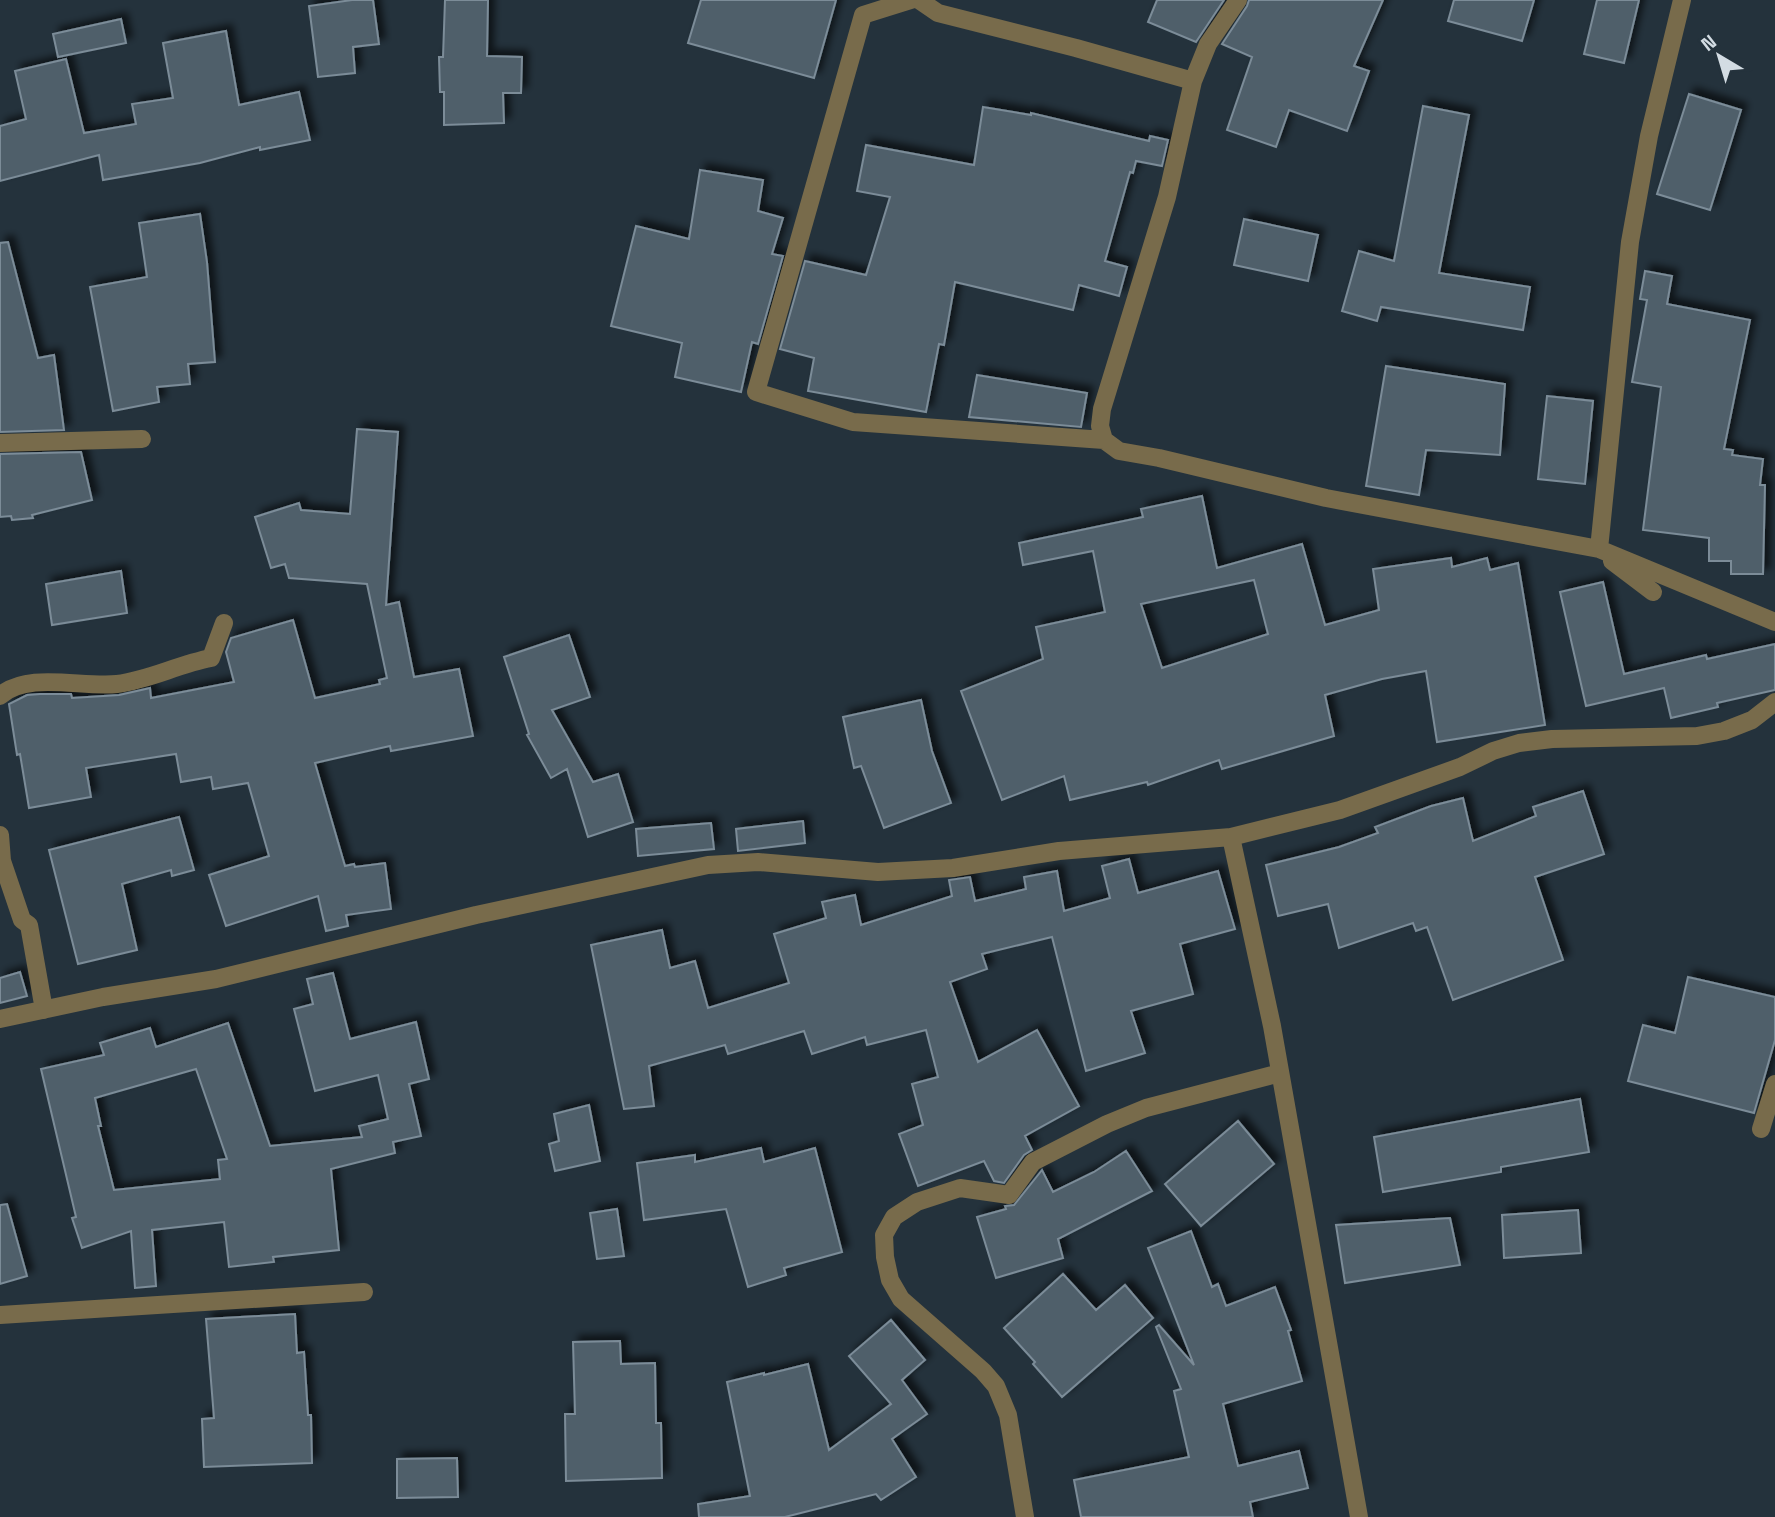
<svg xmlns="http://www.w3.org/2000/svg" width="1775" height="1517" font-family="'Space Grotesk',sans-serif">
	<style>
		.building { fill: #505f6b; stroke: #7b8c98; stroke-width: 2; fill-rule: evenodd; filter: url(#shadow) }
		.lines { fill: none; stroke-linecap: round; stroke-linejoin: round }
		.minor { stroke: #786b4b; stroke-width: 18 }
	</style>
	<defs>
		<filter id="shadow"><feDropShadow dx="6" dy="-6" stdDeviation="3.5" flood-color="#0009"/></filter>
	</defs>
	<rect width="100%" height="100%" fill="#24323c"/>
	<path class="building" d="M 352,0 L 373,0 L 379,44 L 353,47 L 355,73 L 318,77 L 309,6 Z
		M 445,0 L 488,0 L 487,56 L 522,57 L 521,93 L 503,93 L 504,123 L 444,125 L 444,92 L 440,92 L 439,57 L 443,57 Z
		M 701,0 L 836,0 L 814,78 L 688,43 Z
		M 1157,0 L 1224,0 L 1196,42 L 1148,22 Z
		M 1249,0 L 1383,0 L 1354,66 L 1369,71 L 1347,131 L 1289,110 L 1276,147 L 1227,130 L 1252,57 L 1222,44 L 1247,6 Z
		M 1454,0 L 1534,0 L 1522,41 L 1448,21 Z
		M 1597,0 L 1639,0 L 1624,63 L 1584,54 Z
		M 121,19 L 126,43 L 58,57 L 53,34 Z
		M 226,31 L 239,105 L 299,92 L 310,140 L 260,150 L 260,147 L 200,163 L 103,180 L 99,155 L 0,181 L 0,126 L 26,119 L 15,71 L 66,59 L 84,133 L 136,124 L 132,104 L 173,98 L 163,43 Z
		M 1689,94 L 1741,110 L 1710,210 L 1657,194 Z
		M 1423,106 L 1469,115 L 1439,273 L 1530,287 L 1523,330 L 1381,307 L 1377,321 L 1342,311 L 1359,251 L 1394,261 Z
		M 983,107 L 1031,115 L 1031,113 L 1149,141 L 1150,136 L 1168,140 L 1162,166 L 1136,161 L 1133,173 L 1130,172 L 1105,261 L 1127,267 L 1119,296 L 1079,285 L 1073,310 L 955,282 L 944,345 L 939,344 L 926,412 L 808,391 L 814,358 L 780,349 L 805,261 L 866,275 L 890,197 L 857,191 L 866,145 L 974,165 Z
		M 700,170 L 763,180 L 758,211 L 783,218 L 772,254 L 783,256 L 758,344 L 752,342 L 741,392 L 675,377 L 682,343 L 611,326 L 636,226 L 689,239 Z
		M 200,214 L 207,262 L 215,362 L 188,364 L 190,384 L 157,387 L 159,402 L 113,411 L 90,287 L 147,277 L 139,223 Z
		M 1244,219 L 1318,235 L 1308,281 L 1234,265 Z
		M 8,242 L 38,358 L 54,355 L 64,430 L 0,432 L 0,243 Z
		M 1645,271 L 1672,276 L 1667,304 L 1750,320 L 1724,449 L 1733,450 L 1732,455 L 1763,459 L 1760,485 L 1765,485 L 1763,574 L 1731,574 L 1731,561 L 1709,561 L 1709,538 L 1643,530 L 1661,387 L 1632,382 L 1647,300 L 1640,299 Z
		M 1386,366 L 1505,384 L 1500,455 L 1426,450 L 1419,495 L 1366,486 Z
		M 977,375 L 1087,393 L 1081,427 L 969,417 Z
		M 1547,396 L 1593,401 L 1585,484 L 1538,479 Z
		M 357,429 L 398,432 L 386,605 L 399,602 L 414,677 L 459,669 L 473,736 L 391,751 L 390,746 L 315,763 L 345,866 L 354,864 L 355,867 L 385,863 L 391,909 L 346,915 L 348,926 L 326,931 L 318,896 L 226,926 L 209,875 L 269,856 L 248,783 L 213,789 L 211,777 L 181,782 L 176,754 L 86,768 L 91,797 L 29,808 L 20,754 L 17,755 L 9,704 L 27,695 L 40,694 L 71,694 L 72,698 L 119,695 L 150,688 L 151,698 L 234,682 L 226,652 L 231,638 L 293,620 L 315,698 L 380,684 L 379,680 L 387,678 L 367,584 L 289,578 L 285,564 L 271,568 L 255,517 L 299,503 L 301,510 L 350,514 Z
		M 81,452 L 92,500 L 32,515 L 33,518 L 12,520 L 11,516 L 0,517 L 0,454 Z
		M 1202,496 L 1217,568 L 1302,544 L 1325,625 L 1379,610 L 1373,569 L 1451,558 L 1452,567 L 1487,558 L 1490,570 L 1518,563 L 1545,725 L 1437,742 L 1426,671 L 1382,679 L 1325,695 L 1334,736 L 1222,769 L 1219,760 L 1148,785 L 1147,782 L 1070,800 L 1064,776 L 1002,800 L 961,691 L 1043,659 L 1036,627 L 1105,612 L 1093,551 L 1023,565 L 1019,543 L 1143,517 L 1141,509 ZM 1254,580 L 1268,634 L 1162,668 L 1141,604 Z
		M 121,571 L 127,613 L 52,625 L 46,584 Z
		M 1603,582 L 1624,674 L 1706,655 L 1707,659 L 1775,644 L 1775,690 L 1717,703 L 1718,707 L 1671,718 L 1664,688 L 1586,706 L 1560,592 Z
		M 569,635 L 590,697 L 552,710 L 593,782 L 618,774 L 633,822 L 588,837 L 567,769 L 551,778 L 527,735 L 529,734 L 504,657 Z
		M 921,700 L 932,751 L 951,803 L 884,828 L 861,766 L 854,768 L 843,717 Z
		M 1583,791 L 1604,854 L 1535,877 L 1563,960 L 1453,1000 L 1427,927 L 1416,931 L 1413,923 L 1339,948 L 1328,904 L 1278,916 L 1266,865 L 1339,847 L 1378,833 L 1375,827 L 1431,806 L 1463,798 L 1473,841 L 1536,816 L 1533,807 Z
		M 179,817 L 194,870 L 172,876 L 171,870 L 122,884 L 137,950 L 78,964 L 49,850 Z
		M 803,821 L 805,843 L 738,851 L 736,829 Z
		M 711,823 L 714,849 L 638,856 L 636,829 Z
		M 1129,859 L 1138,893 L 1218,871 L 1235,929 L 1180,944 L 1193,994 L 1131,1011 L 1145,1053 L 1086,1071 L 1052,937 L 982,954 L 987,969 L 950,982 L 978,1062 L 1037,1030 L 1079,1106 L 1025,1136 L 1032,1150 L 1024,1155 L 1004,1183 L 994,1181 L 984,1161 L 918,1186 L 899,1134 L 923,1125 L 912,1084 L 938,1077 L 926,1030 L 867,1045 L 865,1037 L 812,1054 L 804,1031 L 728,1054 L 725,1045 L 649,1066 L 654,1106 L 624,1109 L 591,945 L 662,930 L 670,968 L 695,961 L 708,1008 L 789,983 L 774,934 L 826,918 L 822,902 L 855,895 L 861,925 L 952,896 L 949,880 L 970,877 L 975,901 L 1026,889 L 1024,877 L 1057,871 L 1064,911 L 1110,898 L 1102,866 Z
		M 20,972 L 27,996 L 0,1003 L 0,978 Z
		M 333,973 L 350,1039 L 416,1022 L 429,1079 L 409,1084 L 421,1136 L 393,1142 L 395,1153 L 331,1169 L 339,1250 L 273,1257 L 274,1262 L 229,1267 L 224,1222 L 152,1230 L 156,1286 L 135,1288 L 131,1231 L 82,1248 L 72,1218 L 76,1217 L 41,1069 L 104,1055 L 100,1043 L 150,1028 L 156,1047 L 228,1023 L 270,1146 L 362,1137 L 359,1126 L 388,1119 L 378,1075 L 315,1091 L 294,1009 L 313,1004 L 307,979 ZM 196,1069 L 227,1159 L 218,1160 L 220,1179 L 114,1190 L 98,1126 L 101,1126 L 95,1098 Z
		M 1688,977 L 1775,997 L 1775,1040 L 1754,1113 L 1628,1081 L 1643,1025 L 1675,1033 Z
		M 1580,1099 L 1589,1152 L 1501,1167 L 1501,1172 L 1383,1192 L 1374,1137 Z
		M 589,1105 L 600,1161 L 555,1171 L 549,1144 L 559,1141 L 554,1114 Z
		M 1238,1121 L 1274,1164 L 1201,1226 L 1165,1184 Z
		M 761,1148 L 764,1162 L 815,1148 L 842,1252 L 784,1268 L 786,1275 L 748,1287 L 726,1209 L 644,1220 L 637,1163 L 695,1155 L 695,1162 Z
		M 1126,1151 L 1152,1191 L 1058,1239 L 1063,1258 L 996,1278 L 977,1217 L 1006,1209 L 1005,1206 L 1014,1205 L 1042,1170 L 1053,1192 L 1094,1172 Z
		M 7,1204 L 27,1276 L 0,1284 L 0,1205 Z
		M 617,1209 L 624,1256 L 597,1259 L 590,1213 Z
		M 1578,1210 L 1581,1253 L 1504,1258 L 1502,1215 Z
		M 1450,1218 L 1460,1265 L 1345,1283 L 1336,1225 Z
		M 1191,1231 L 1212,1287 L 1218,1284 L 1226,1306 L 1275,1287 L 1291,1330 L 1288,1331 L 1302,1381 L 1223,1404 L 1238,1466 L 1299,1451 L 1308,1488 L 1250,1502 L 1253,1517 L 1081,1517 L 1074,1480 L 1189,1457 L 1174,1391 L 1181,1389 L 1156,1327 L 1159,1325 L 1194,1365 L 1148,1248 Z
		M 1063,1274 L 1096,1310 L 1125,1285 L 1153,1318 L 1062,1397 L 1033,1364 L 1035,1362 L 1004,1328 Z
		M 295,1314 L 297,1353 L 304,1352 L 308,1415 L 311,1415 L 312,1463 L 204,1467 L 202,1419 L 214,1418 L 206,1319 Z
		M 891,1320 L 925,1360 L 902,1380 L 927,1414 L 892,1439 L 916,1477 L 881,1500 L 876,1494 L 785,1517 L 699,1517 L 698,1504 L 750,1496 L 727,1382 L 764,1373 L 764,1375 L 808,1364 L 829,1450 L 891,1404 L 849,1356 Z
		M 620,1341 L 621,1364 L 655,1363 L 656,1423 L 661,1423 L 662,1478 L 566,1481 L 565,1414 L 575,1414 L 573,1342 Z
		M 457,1458 L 458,1497 L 397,1498 L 397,1459 Z"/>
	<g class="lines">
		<path class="minor" d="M 911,0 L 863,15 L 756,392 L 853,422 L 1104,440
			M 919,0 L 938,13 L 1076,48 L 1193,81
			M 1238,0 L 1208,44 L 1193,81 L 1167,197 L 1102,409 L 1100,426 L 1104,440 L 1119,451 L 1159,458 L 1326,498 L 1599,549 L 1775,622
			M 0,443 L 142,439
			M 1599,549 L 1630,242 L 1649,136 L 1682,0
			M 1612,561 L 1653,592
			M 0,696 C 27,671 82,688 117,684 C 149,680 179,664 211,658 L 224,623
			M 0,835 L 2,861 L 22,920 L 29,925 L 44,1010
			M 1231,837 L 1272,1026 L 1359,1517
			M 0,1019 L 103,997 L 216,979 L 476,915 L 708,865 L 758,862 L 878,872 L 953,868 L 1059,851 L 1231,837 L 1340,810 L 1460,767 L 1493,751 L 1519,743 L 1552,739 L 1697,736 L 1724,731 L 1752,720 L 1775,702
			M 1761,1129 L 1775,1084
			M 0,1315 L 364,1292
			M 1025,1517 L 1008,1415 L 996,1386 L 983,1371 L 901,1299 L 890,1280 L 885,1257 L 884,1235 L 894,1217 L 917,1202 L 960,1188 L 1009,1195 L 1033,1162 L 1107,1124 L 1146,1108 L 1280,1073"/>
	</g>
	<g transform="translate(1719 56) rotate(322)" stroke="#24323c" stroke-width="5" paint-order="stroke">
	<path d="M0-5L12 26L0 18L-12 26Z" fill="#d3dce3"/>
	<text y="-10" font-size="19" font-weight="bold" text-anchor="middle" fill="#d3dce3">N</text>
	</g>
</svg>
